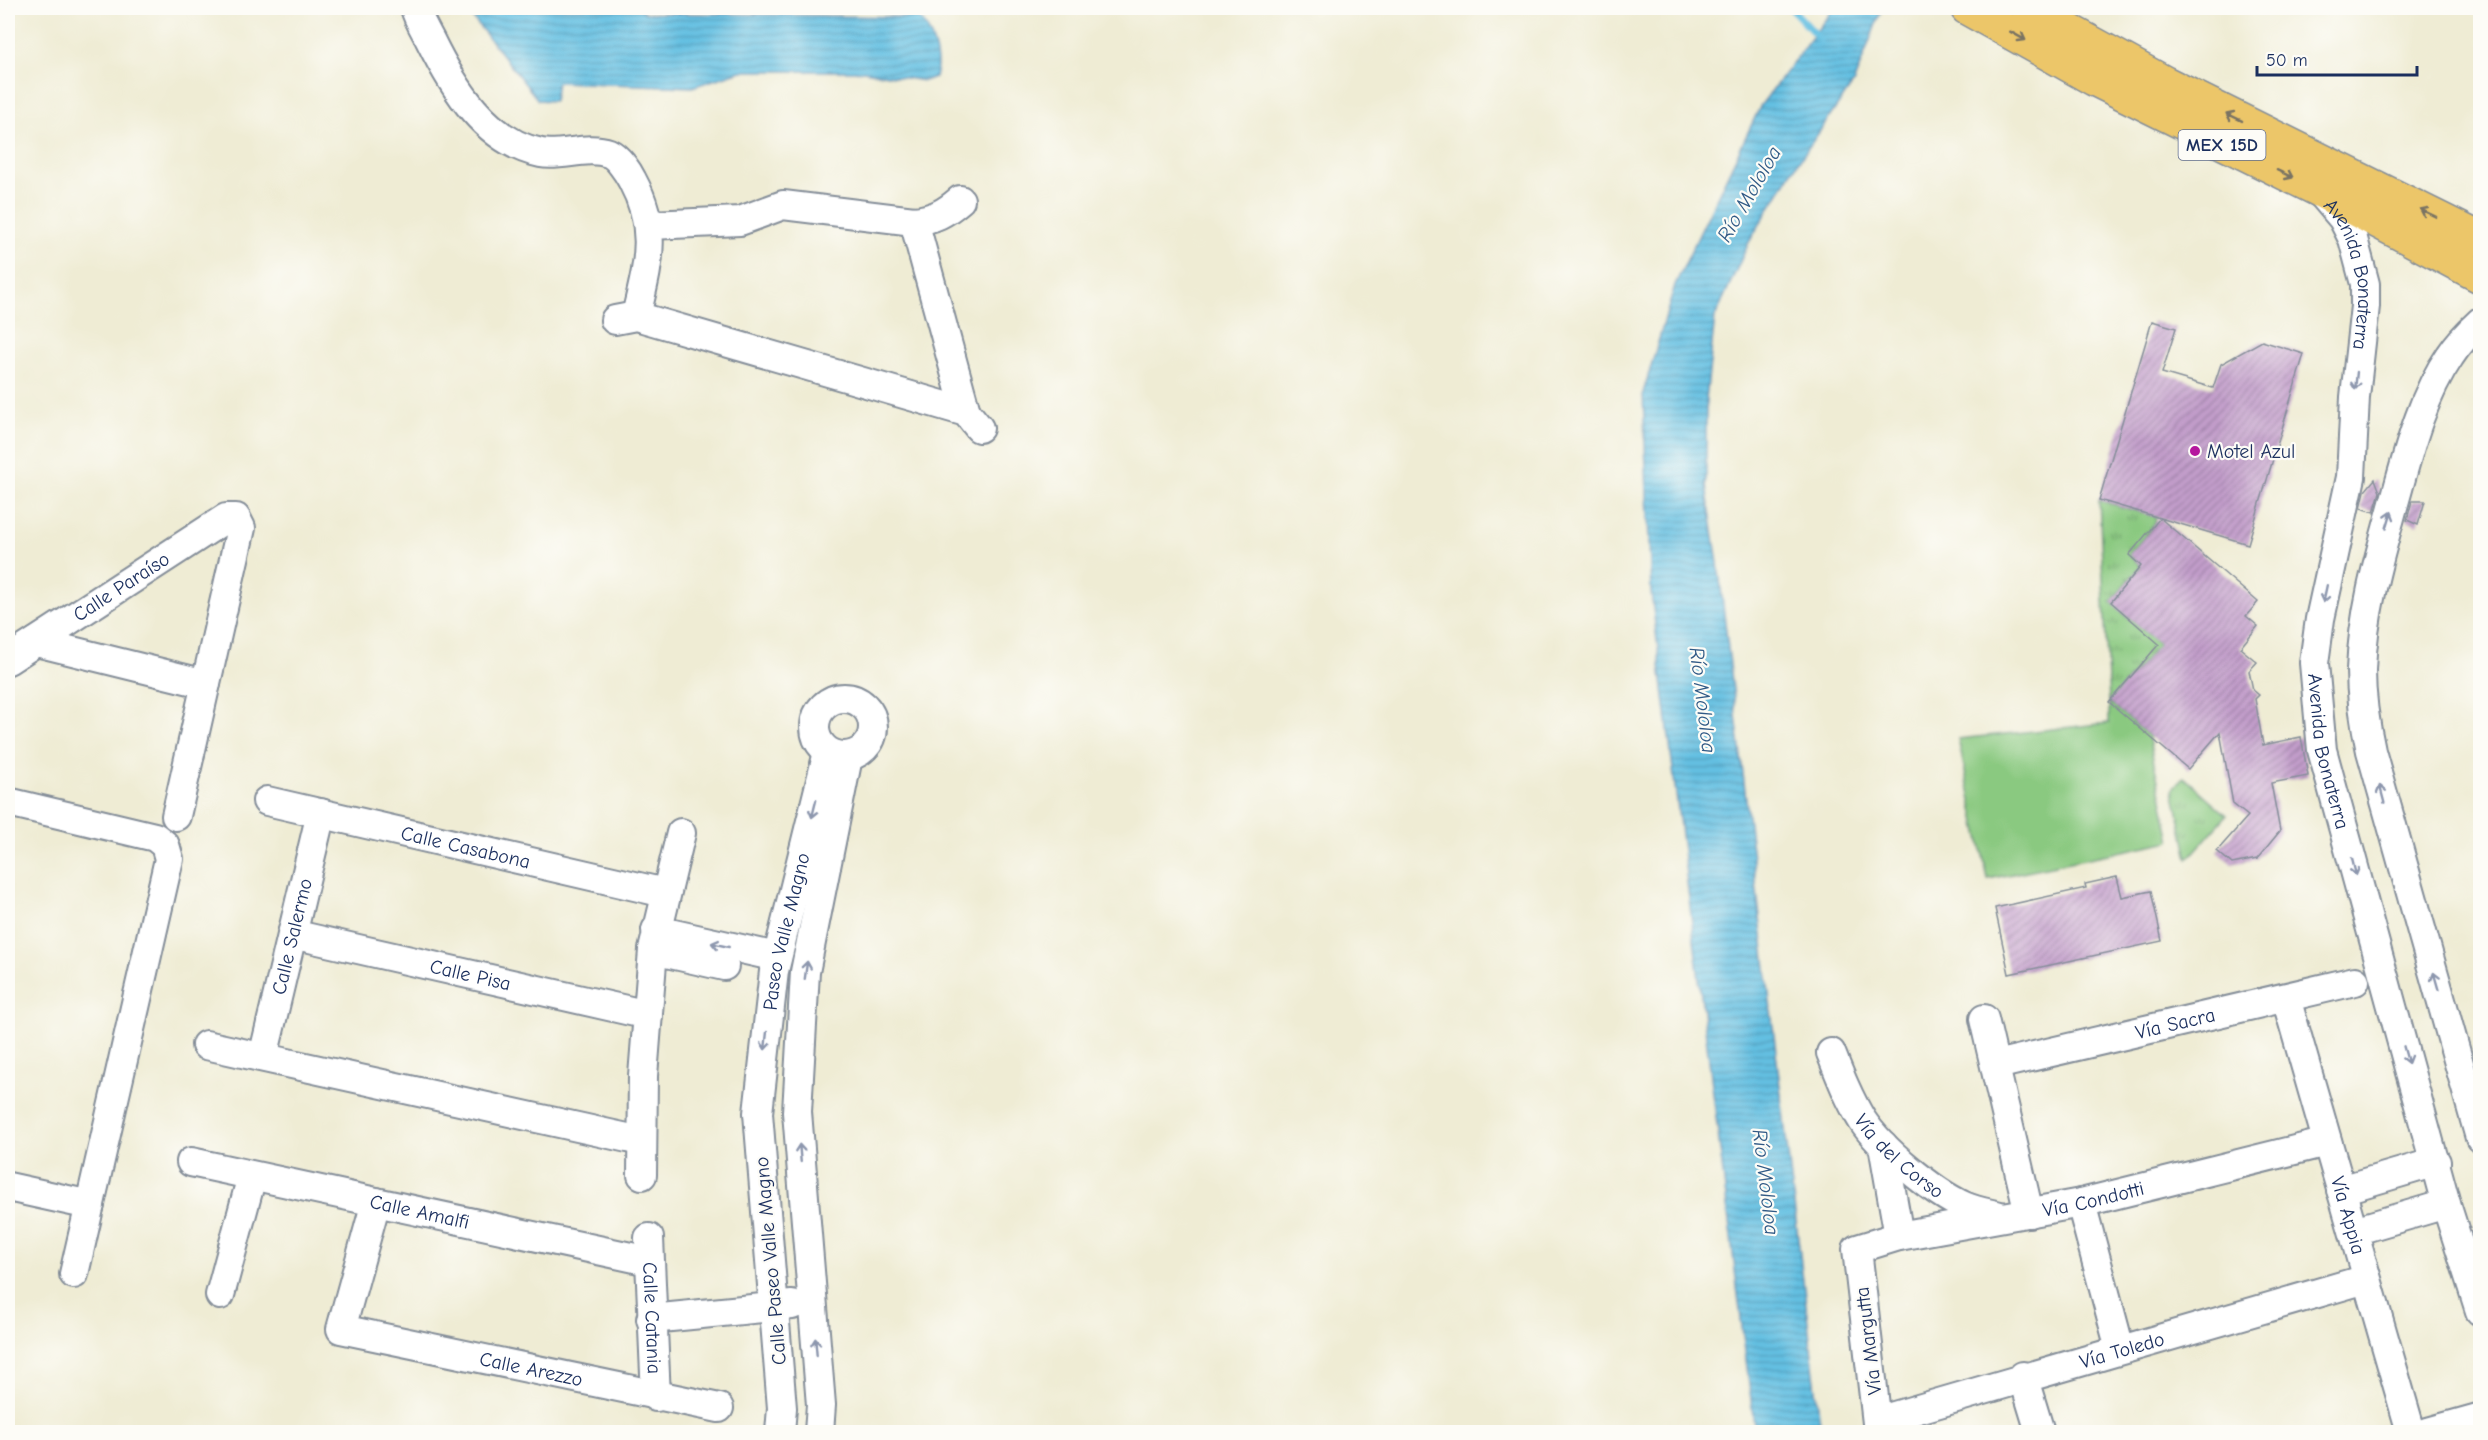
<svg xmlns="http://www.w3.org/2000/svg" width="2488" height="1440" font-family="'Comic Neue',sans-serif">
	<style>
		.grass { fill: url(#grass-tufts); stroke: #527c6f; stroke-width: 1.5 }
		.pitch { fill: #8ac980; stroke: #527c6f; stroke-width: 1.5 }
		.water { fill: url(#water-rules); stroke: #4078a0; stroke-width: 1.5 }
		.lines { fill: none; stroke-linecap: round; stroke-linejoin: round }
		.stream { stroke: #64c0e2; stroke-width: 7 }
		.building { fill: url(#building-hatch) }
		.minor-casing { stroke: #858e99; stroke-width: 32 }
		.highway-casing { stroke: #858e99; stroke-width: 36 }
		.minor { stroke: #fff; stroke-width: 28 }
		.highway { stroke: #ecc669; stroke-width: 33 }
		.oneway { stroke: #797363 }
		.oneway2 { stroke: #8d97ae }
		.poi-dot { fill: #b5179e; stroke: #fdfcf7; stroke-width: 2 }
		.labels { text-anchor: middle; stroke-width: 4.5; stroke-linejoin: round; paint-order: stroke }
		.shield { fill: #fdfcf7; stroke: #5f6c8c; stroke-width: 1.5 }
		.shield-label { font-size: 18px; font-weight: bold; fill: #1b2f5e }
		.street-label { font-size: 20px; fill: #1b2f5e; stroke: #fdfcf7 }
		.poi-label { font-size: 20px; fill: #1b2f5e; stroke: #fdfcf7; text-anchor: start }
		.water-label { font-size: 21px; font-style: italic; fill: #315a86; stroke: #fdfcf7 }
	</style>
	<defs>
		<pattern id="grass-tufts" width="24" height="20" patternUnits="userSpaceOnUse" patternTransform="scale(1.5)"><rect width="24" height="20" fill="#8ac980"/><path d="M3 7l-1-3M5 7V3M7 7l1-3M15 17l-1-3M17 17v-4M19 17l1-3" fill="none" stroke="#70a46c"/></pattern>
		<pattern id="water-rules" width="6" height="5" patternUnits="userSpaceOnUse" patternTransform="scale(1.5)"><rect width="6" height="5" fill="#64c0e2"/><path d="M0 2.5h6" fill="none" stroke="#529cba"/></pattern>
		<pattern id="building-hatch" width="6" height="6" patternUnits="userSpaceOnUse" patternTransform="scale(1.5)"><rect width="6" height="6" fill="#c29dca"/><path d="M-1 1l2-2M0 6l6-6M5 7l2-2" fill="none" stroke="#9d80a7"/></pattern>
	</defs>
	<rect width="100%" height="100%" fill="#fdfcf7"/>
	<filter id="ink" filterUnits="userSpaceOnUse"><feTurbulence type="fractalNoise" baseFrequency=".0167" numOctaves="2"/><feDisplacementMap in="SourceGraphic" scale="12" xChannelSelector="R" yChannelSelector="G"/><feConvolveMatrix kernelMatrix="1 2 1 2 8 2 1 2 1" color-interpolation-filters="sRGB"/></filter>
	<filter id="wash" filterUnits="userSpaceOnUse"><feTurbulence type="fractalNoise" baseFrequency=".008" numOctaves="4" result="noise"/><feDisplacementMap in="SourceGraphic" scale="24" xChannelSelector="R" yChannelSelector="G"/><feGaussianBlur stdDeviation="1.35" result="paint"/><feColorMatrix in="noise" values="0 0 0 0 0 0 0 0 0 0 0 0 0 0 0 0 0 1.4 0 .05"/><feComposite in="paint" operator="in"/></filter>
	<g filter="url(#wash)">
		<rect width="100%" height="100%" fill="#efecd4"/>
		<path class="grass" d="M 2099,500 L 2156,517 L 2155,524 L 2129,555 L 2141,566 L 2111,602 L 2159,644 L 2109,702 Z
			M 2184,777 L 2227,815 L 2188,859 L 2173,789 Z"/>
		<path class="pitch" d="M 2109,702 L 2148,735 L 2171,841 L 1988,879 L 1958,739 L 2109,723 Z"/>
		<path class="water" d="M 465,8 L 640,8 L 645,13 L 918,17 C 932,29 941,60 935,77 L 924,81 L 864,71 L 741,71 L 692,87 L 557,82 L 554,101 L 538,100 Z
			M 1834,8 L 1882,8 L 1854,82 L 1792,171 L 1749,242 L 1715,317 L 1706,399 L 1706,485 L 1718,563 L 1821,1432 L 1755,1432 L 1651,592 L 1643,393 L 1675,285 L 1761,105 Z"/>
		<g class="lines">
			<path class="stream" d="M 1791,8 L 1820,39"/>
		</g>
		<g id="blocks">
			<path class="building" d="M 2152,321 L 2176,328 L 2162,373 L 2213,388 L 2221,364 L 2262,341 L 2304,354 L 2248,544 L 2099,500 Z
				M 2375,479 L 2380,492 L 2374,512 L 2361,508 L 2365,491 Z
				M 2412,501 L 2425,501 L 2418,525 L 2407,520 Z
				M 2160,518 L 2258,602 L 2246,616 L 2258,626 L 2240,648 L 2257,662 L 2249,671 L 2253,690 L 2259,695 L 2255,699 L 2263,745 L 2301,737 L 2308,776 L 2271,783 L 2280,831 L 2257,859 L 2232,864 L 2217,851 L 2248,816 L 2233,804 L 2220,732 L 2188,769 L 2109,702 L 2159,644 L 2111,602 L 2141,566 L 2129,555 Z
				M 2117,877 L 2122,897 L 2151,891 L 2162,941 L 2009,974 L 1995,908 L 2086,888 L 2085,884 Z"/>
		</g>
	</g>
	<g filter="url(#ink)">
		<use href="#blocks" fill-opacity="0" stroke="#858e99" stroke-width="1.5"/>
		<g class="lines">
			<g class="minor-casing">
				<g id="minor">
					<path d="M 415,8 C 418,19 425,30 430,40 C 453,87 486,142 541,153 C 562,157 587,145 609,153 C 618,157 628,172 632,180 C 659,230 648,264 636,316"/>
					<path id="s1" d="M 2321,193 L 2343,219 L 2353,239 L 2365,284 L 2365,306 L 2355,397 L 2351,477 L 2320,619 L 2314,663 L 2322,750 L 2446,1204 L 2480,1311"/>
					<path d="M 914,221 L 966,412"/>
					<path d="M 650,225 L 740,221 L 783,205 L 914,221 C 934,219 945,213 960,200"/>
					<path d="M 615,320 L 636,316 L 966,412 L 979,428"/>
					<path d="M 2480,322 C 2468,333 2459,342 2450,356 C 2422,397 2409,449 2396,496 C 2380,554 2363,610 2361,670 C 2361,699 2365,724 2371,751 L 2480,1138"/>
					<path d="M 36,642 L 206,684"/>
					<path id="s2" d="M 8,660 L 226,518 L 236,518 L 241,528 L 176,816"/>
					<circle cx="844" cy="727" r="29"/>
					<path id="s3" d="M 267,801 L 665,893"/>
					<path d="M 8,802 L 155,837 L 165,845 L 169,859 L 74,1274"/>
					<path d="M 656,930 L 777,957"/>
					<path id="s4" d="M 292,934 L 648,1015"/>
					<path d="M 653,950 L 724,966"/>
					<path id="s5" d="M 2286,998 L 2411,1432"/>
					<path d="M 1984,1019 L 2029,1213"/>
					<path d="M 206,1045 L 641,1141"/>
					<path id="s6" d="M 1831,1053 C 1840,1076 1849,1099 1862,1120 C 1881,1149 1933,1192 1964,1206 C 1975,1211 1988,1213 2000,1216"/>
					<path id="s7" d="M 263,1057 L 321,813"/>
					<path id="s8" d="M 1996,1065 L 2355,981"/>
					<path d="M 1883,1145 L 1899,1236"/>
					<path id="s9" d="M 191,1162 L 649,1261"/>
					<path d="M 642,1175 L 643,1076 L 653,950 L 681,833"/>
					<path d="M 8,1187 L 90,1205"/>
					<path d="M 2341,1190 L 2436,1162"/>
					<path id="s10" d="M 376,1202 L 341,1329 L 719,1408"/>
					<path d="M 2081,1203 L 2120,1349"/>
					<path d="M 2354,1231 L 2446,1204"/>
					<path id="s11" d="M 649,1238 L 656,1397"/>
					<path d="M 220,1295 L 252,1176"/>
					<path d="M 651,1319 L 792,1305"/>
					<path d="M 2023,1376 L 2040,1432"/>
					<path id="s12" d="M 1877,1421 L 2366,1279"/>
					<path id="s13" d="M 780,1432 L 782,1408 L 758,1113 L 774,971 L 828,752"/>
					<path d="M 819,1432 L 821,1405 L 797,1112 L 805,972 L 848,757"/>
					<path id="s14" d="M 1878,1432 L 1857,1249 L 1899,1236 L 2081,1203 L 2327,1142"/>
					<path d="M 2428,1432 L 2478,1418"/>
				</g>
			</g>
			<g class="highway-casing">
				<path id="highway" d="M 1967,8 L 2094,79 L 2317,189 L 2480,276
					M 2028,8 L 2165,83 L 2480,239"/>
			</g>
			<use href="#minor" class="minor"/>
			<use href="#highway" class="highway"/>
		</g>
		<defs><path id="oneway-shaft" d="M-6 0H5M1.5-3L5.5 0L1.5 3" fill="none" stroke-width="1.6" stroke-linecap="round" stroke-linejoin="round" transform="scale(1.5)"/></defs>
		<g class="oneway">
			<use href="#oneway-shaft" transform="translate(2018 36) rotate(29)"/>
			<use href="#oneway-shaft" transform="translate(2234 117) rotate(-154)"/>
			<use href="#oneway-shaft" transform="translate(2285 174) rotate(25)"/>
			<use href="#oneway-shaft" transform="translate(2428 213) rotate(-154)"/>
		</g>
		<g class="oneway2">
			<use href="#oneway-shaft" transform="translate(2356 381) rotate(96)"/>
			<use href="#oneway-shaft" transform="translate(2389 520) rotate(-73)"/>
			<use href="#oneway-shaft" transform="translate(2325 594) rotate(102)"/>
			<use href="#oneway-shaft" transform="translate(2382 794) rotate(-105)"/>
			<use href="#oneway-shaft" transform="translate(814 809) rotate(104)"/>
			<use href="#oneway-shaft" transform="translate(2354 867) rotate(76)"/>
			<use href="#oneway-shaft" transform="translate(720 945) rotate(-167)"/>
			<use href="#oneway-shaft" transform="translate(806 970) rotate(-82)"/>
			<use href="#oneway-shaft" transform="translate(2436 981) rotate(-106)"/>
			<use href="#oneway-shaft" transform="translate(766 1041) rotate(96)"/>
			<use href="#oneway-shaft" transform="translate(2406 1055) rotate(74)"/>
			<use href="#oneway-shaft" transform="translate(800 1153) rotate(-95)"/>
			<use href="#oneway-shaft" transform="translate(816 1347) rotate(-95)"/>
		</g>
	</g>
	<circle class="poi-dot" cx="2195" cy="451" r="6"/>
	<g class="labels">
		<rect class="shield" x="2178.5" y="130" width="87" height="30" rx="4.5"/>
		<g class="shield-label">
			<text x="2222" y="151">MEX 15D</text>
		</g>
		<g class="street-label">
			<text dy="7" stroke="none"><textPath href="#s1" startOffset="90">Avenida Bonaterra</textPath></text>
			<text dy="7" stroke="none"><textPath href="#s2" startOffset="135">Calle Paraíso</textPath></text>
			<text dy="7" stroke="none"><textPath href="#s1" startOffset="576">Avenida Bonaterra</textPath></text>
			<text dy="7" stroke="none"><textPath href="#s3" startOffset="204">Calle Casabona</textPath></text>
			<text dy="7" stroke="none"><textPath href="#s13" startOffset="504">Paseo Valle Magno</textPath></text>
			<text dy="7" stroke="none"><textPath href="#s7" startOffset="124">Calle Salermo</textPath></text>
			<text dy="7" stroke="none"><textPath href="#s4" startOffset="183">Calle Pisa</textPath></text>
			<text dy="7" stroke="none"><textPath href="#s8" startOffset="184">Vía Sacra</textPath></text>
			<text dy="7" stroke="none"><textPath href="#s6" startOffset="126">Vía del Corso</textPath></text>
			<text dy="7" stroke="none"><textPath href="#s14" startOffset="426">Vía Condotti</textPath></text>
			<text dy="7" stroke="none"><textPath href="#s9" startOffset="234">Calle Amalfi</textPath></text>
			<text dy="7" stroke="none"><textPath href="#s5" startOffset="226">Vía Appia</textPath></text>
			<text transform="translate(770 1261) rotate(-95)" y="7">Calle Paseo Valle Magno</text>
			<text dy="7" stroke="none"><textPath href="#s11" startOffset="80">Calle Catania</textPath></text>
			<text transform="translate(1868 1341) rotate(-97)" y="7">Vía Margutta</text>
			<text dy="7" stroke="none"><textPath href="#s12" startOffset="255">Vía Toledo</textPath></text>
			<text dy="7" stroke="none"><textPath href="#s10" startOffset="326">Calle Arezzo</textPath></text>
		</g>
		<g class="poi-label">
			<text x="2207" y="458">Motel Azul</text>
		</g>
		<g class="water-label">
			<text transform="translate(1749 194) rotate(-60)" y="7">Río Mololoa</text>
			<text transform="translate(1703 700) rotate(83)" y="7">Río Mololoa</text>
			<text transform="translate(1766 1182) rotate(83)" y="7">Río Mololoa</text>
		</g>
	</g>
	<rect width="2488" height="1440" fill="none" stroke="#fdfcf7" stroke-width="30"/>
	<path d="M2257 66v9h160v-9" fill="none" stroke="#1b2f5e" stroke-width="3"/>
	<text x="2266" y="66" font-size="18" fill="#1b2f5e" stroke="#fdfcf7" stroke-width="4.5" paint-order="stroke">50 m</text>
</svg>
